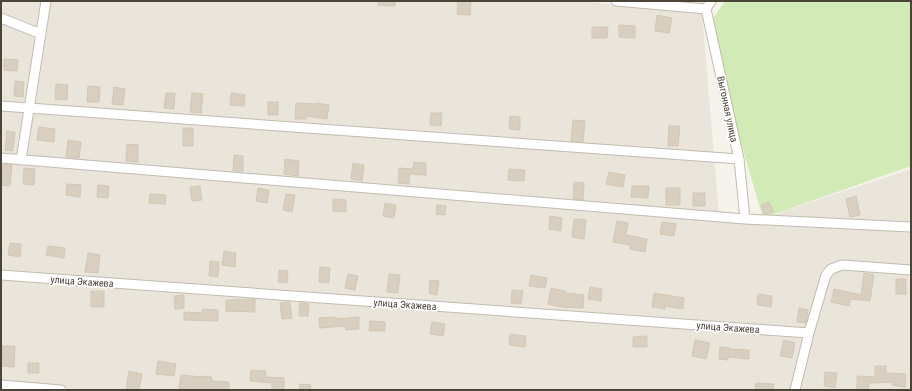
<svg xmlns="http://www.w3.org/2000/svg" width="912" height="391" font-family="'Roboto Condensed',sans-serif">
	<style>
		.residential { fill: #eae5da }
		.green { fill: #d2eab5 }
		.building { fill: #d8cfc1; stroke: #d3c7b4 }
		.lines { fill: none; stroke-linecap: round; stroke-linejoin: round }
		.minor-casing { stroke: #c2bbae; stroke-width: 11 }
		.minor { stroke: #fff; stroke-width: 9 }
		.labels { text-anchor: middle; stroke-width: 3.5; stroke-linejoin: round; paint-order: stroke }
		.street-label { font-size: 10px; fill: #4b4439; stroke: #fff }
	</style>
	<rect width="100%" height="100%" fill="#f6f3ec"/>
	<path class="residential" d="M 1,1 L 579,1 L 702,13 L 719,214 L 763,218 L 911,169 L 911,390 L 1,390 Z"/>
	<path class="green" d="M 725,1 L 911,1 L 911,166 L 763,218 L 707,27 Z"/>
	<path class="building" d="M 378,1 L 395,1 L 395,6 L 378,5 Z
		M 458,1 L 471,1 L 470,15 L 457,14 Z
		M 657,15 L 672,18 L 669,33 L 655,31 Z
		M 619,25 L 635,26 L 635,38 L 619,37 Z
		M 592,27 L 608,27 L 607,38 L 592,38 Z
		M 4,59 L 18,60 L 17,71 L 4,70 Z
		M 15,81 L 24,82 L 23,97 L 14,96 Z
		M 56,84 L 68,85 L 67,100 L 55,99 Z
		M 88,86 L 100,87 L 99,102 L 87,102 Z
		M 114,87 L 125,89 L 123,105 L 112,104 Z
		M 166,93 L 175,93 L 174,109 L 164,108 Z
		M 192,93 L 203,94 L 201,113 L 190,112 Z
		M 231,93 L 245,95 L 244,106 L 230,105 Z
		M 268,102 L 278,102 L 278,115 L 268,115 Z
		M 296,103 L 316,104 L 316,103 L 329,105 L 327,119 L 306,116 L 306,119 L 295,119 Z
		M 431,113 L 442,113 L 441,126 L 430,125 Z
		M 510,116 L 520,117 L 520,130 L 509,129 Z
		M 573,120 L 585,121 L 583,142 L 571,141 Z
		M 669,126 L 680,126 L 678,146 L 668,146 Z
		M 39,127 L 55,129 L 54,142 L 37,140 Z
		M 183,128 L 193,128 L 193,146 L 183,146 Z
		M 7,131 L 15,132 L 13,151 L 5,150 Z
		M 68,140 L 81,142 L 79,158 L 66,157 Z
		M 127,144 L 138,145 L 138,162 L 126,161 Z
		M 234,155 L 243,156 L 243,171 L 233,171 Z
		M 285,159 L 299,161 L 298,176 L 284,174 Z
		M 414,162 L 426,163 L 426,175 L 410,174 L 409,184 L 398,183 L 399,168 L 413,169 Z
		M 353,163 L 364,165 L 362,181 L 351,179 Z
		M 1,164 L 12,165 L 10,186 L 1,185 Z
		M 24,168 L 35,169 L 34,185 L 23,184 Z
		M 509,169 L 525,170 L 524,181 L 508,180 Z
		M 609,172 L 625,175 L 623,187 L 606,184 Z
		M 574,182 L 584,183 L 583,200 L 573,199 Z
		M 67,184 L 81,185 L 80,197 L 66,195 Z
		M 98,185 L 109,186 L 108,198 L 97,197 Z
		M 200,186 L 202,200 L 192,201 L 190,187 Z
		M 632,186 L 649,186 L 648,198 L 631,197 Z
		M 258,188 L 269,190 L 267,203 L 256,201 Z
		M 666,188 L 680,188 L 680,205 L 666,205 Z
		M 693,193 L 705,193 L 705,206 L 693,206 Z
		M 150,194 L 166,195 L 165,204 L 149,203 Z
		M 286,194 L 295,195 L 292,212 L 283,210 Z
		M 856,196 L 860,215 L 850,217 L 846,199 Z
		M 333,199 L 346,200 L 346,212 L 333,211 Z
		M 769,202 L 773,212 L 764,214 L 761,205 Z
		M 385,203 L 396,205 L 394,218 L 383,216 Z
		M 437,205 L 446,206 L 445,215 L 436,214 Z
		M 550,216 L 562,218 L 561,231 L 549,229 Z
		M 574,219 L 586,220 L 584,239 L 572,237 Z
		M 617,221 L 628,223 L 626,235 L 647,239 L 645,252 L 630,249 L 631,245 L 613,242 Z
		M 662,222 L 676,224 L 674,236 L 660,234 Z
		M 10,243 L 21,244 L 20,257 L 8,255 Z
		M 48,246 L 65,248 L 64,258 L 46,255 Z
		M 224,251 L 236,253 L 235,267 L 222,265 Z
		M 88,253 L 100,255 L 98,273 L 85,272 Z
		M 210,261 L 219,262 L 218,277 L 209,276 Z
		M 320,267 L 330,268 L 329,283 L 319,282 Z
		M 279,270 L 288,271 L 287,283 L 278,282 Z
		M 864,273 L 874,275 L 870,301 L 851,299 L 849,306 L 831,302 L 834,289 L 861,295 Z
		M 348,274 L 358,276 L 355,290 L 345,288 Z
		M 389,274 L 400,275 L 398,293 L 387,292 Z
		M 531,275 L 547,278 L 545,288 L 529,286 Z
		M 896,279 L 906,279 L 906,294 L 896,294 Z
		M 430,280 L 439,281 L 437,295 L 429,293 Z
		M 590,287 L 602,289 L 601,301 L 588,299 Z
		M 551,288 L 565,291 L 565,293 L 584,295 L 583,308 L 562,307 L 548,304 Z
		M 512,290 L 523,291 L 521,304 L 511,303 Z
		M 91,291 L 104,291 L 104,307 L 91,307 Z
		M 654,293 L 684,298 L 683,309 L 665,306 L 665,309 L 652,307 Z
		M 758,294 L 772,296 L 771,307 L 757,305 Z
		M 184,295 L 184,308 L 175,309 L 174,296 Z
		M 255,299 L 255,312 L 226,311 L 226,300 Z
		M 290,302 L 292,318 L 282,319 L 280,303 Z
		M 300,303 L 309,304 L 308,316 L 299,316 Z
		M 799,308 L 808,310 L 806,323 L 797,322 Z
		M 203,309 L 218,310 L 218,321 L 184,320 L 184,312 L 202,313 Z
		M 336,317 L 336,319 L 359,317 L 359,329 L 346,330 L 345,326 L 320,328 L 319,318 Z
		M 370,321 L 385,322 L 385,331 L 369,331 Z
		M 432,322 L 445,324 L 443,336 L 430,334 Z
		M 510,334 L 526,336 L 525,347 L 509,345 Z
		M 647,336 L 647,347 L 633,347 L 633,337 Z
		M 695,340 L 710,343 L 706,359 L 692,356 Z
		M 784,340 L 795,343 L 792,358 L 780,356 Z
		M 2,346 L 15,346 L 14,367 L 1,366 Z
		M 720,347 L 729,348 L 729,349 L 749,350 L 749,359 L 728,357 L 728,360 L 719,359 Z
		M 158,361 L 176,364 L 174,376 L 156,374 Z
		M 28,363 L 39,363 L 39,373 L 28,373 Z
		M 875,366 L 886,366 L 886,373 L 906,374 L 905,387 L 892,385 L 892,382 L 869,383 L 868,390 L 857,390 L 857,376 L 875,377 Z
		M 251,370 L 266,371 L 265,377 L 284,378 L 284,390 L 272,390 L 272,383 L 250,381 Z
		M 129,371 L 142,374 L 139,390 L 126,389 Z
		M 825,372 L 837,373 L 835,388 L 824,386 Z
		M 181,375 L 202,377 L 202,376 L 212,377 L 212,381 L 229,382 L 229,390 L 190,390 L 179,388 Z
		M 756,383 L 774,384 L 773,390 L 755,390 Z
		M 300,384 L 311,385 L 310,390 L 299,390 Z"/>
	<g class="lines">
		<g class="minor-casing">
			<path id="minor" d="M 616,1 L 706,9
				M 711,1 L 706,9 L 739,159 L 745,219
				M 1,18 L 41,34
				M 1,106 L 739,159
				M 1,158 L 745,219 L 911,227
				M 21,160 L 46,1
				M 1,275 L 809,333
				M 1,385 L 61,390
				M 795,390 L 809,333 L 826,275 L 831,269 L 842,265 L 911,270"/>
		</g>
		<use href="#minor" class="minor"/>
	</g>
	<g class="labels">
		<g class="street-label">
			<text transform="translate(728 109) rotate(78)" y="4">Выгонная улица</text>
			<text transform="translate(82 281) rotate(4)" y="4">улица Экажева</text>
			<text transform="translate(405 304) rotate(4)" y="4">улица Экажева</text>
			<text transform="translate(728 327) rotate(4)" y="4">улица Экажева</text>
		</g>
	</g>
	<rect width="912" height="391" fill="none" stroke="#4b4439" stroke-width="4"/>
</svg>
